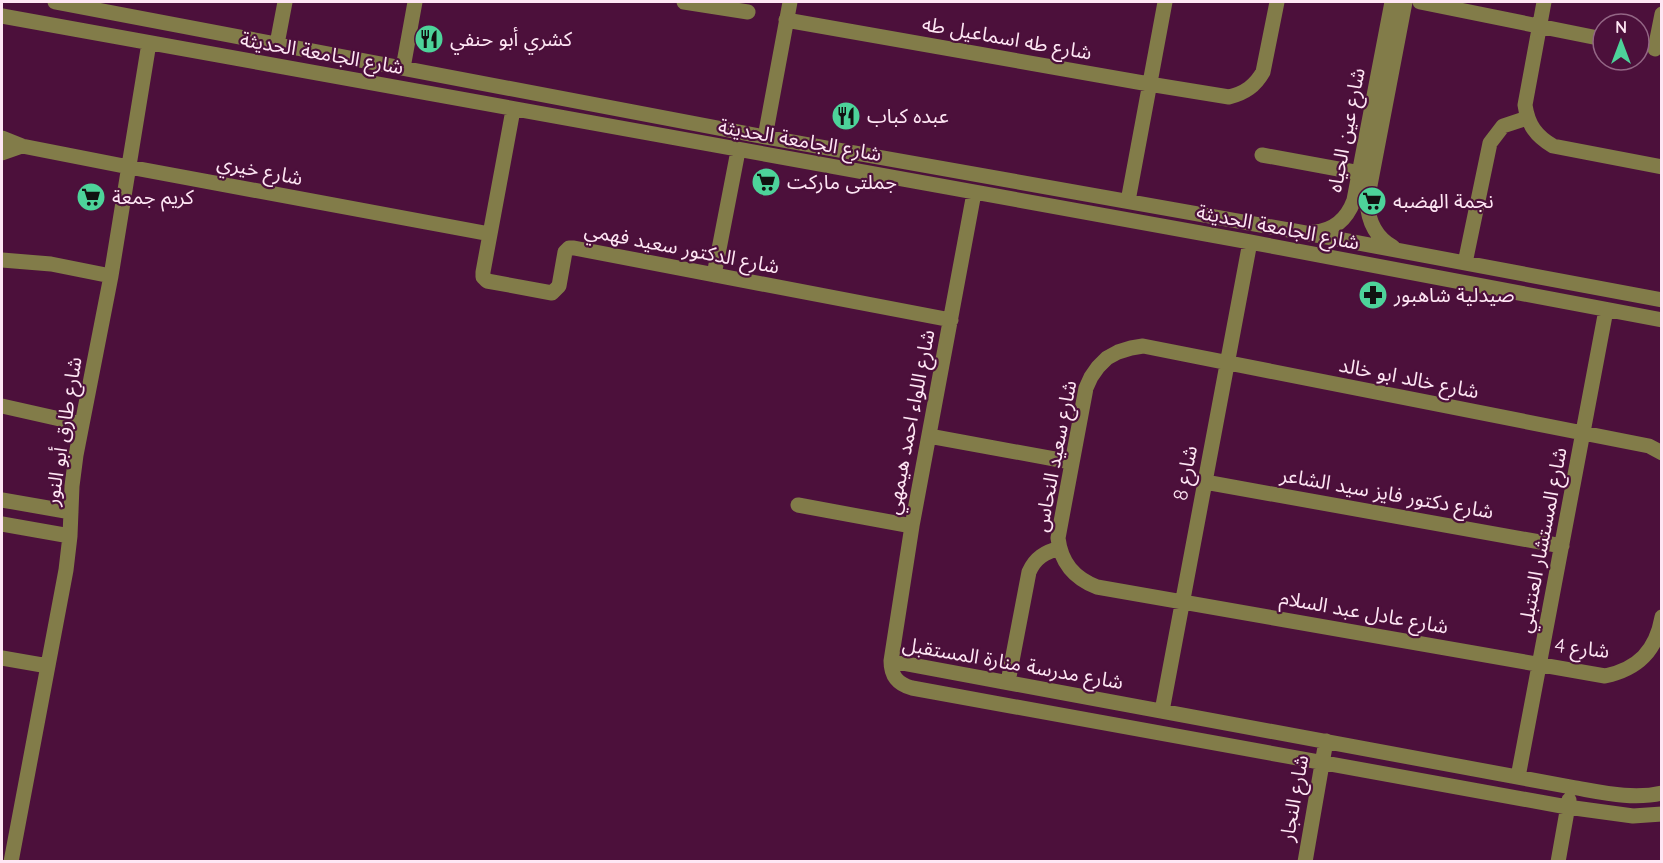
<svg xmlns="http://www.w3.org/2000/svg" width="1663" height="863" font-family="Quicksand,'Noto Sans Arabic',sans-serif">
	<style>
		.lines { fill: none; stroke-linecap: round; stroke-linejoin: round }
		.minor { stroke: #827c49; stroke-width: 15 }
		.labels { text-anchor: middle; stroke-width: 4.5; stroke-linejoin: round; paint-order: stroke }
		.street-label { font-size: 20px; fill: #fee6f4; stroke: #4c103b }
		.poi-label { font-size: 20px; fill: #fee6f4; stroke: #4c103b; text-anchor: start }
	</style>
	<rect width="100%" height="100%" fill="#4c103b"/>
	<g class="lines">
		<path class="minor" d="M 55,2 L 765,137 L 1300,232 L 1662,300
			M 684,2 L 748,12
			M 1420,2 L 1603,39
			M 1544,2 L 1525,105 C 1528,125 1536,136 1553,146 L 1662,167
			M 2,16 L 1250,242 L 1662,320
			M 786,20 L 1149,84 L 1229,97 C 1245,93 1255,86 1263,72 L 1277,2
			M 277,44 L 285,2
			M 1655,49 L 1662,14
			M 403,68 L 415,2
			M 513,110 L 483,272 L 483,277 L 487,281 L 552,293 L 559,286 L 565,252 L 569,248 L 574,248 L 951,320
			M 765,137 L 790,2
			M 2,138 L 22,146 L 129,167 L 490,234
			M 2,153 L 22,146
			M 1262,155 L 1360,173
			M 974,193 L 912,526 L 891,661 C 891,676 897,684 912,688 L 1567,807 L 1633,816 L 1662,814
			M 1128,201 L 1165,2
			M 1313,232 C 1334,231 1347,219 1354,200 L 1392,2
			M 1393,247 C 1375,237 1368,221 1367,201 L 1405,2
			M 2,260 L 51,264 L 111,276
			M 1465,263 L 1490,143 L 1503,126 L 1527,118
			M 714,275 L 738,151
			M 2,406 L 82,424
			M 929,436 L 1071,462
			M 1662,453 L 1649,446 L 1143,346 L 1131,348 L 1118,352 L 1107,358 L 1098,367 L 1091,377 L 1086,388 L 1058,538 C 1061,563 1074,578 1097,587 L 1605,676 C 1638,669 1656,651 1662,617
			M 1205,482 L 1562,546
			M 2,500 L 71,512
			M 798,505 L 912,526
			M 2,524 L 70,536
			M 2,658 L 48,666
			M 891,661 L 1571,787 C 1601,792 1632,800 1662,793
			M 1008,682 L 1029,572 C 1035,558 1045,552 1060,548
			M 1162,711 L 1250,242
			M 1518,777 L 1606,310
			M 11,862 L 66,570 L 70,536 L 72,486 L 76,455 L 111,276 L 149,43
			M 1305,862 L 1326,741
			M 1558,862 L 1569,800"/>
	</g>
	<defs>
		<g id="restaurant-disc" transform="scale(1.5)"><circle r="9.5" fill="#4dd39a" stroke="#4c103b"/><path d="M-5-6h1v4h1v-4h1v4h1v-4h1v5L-1.5 .5V6h-2V.5L-5-1ZM5-6V6H3V1.5H1.5Q1.5-4 5-6Z" fill="#111"/></g>
		<g id="supermarket-disc" transform="scale(1.5)"><circle r="9.5" fill="#4dd39a" stroke="#4c103b"/><path d="M-6-5.5h2.5l.6 2H6L4.5 2H-2.5L-4.4-4H-6ZM-1.5 3.2a1.3 1.3 0 1 0 .1 0ZM3 3.2a1.3 1.3 0 1 0 .1 0Z" fill="#111"/></g>
		<g id="pharmacy-disc" transform="scale(1.5)"><circle r="9.5" fill="#4dd39a" stroke="#4c103b"/><path d="M-2-6h4v4h4v4h-4v4h-4v-4h-4v-4h4Z" fill="#111"/></g>
	</defs>
	<g fill-rule="evenodd">
		<use href="#restaurant-disc" x="429" y="39"/>
		<use href="#restaurant-disc" x="846" y="116"/>
		<use href="#supermarket-disc" x="766" y="182"/>
		<use href="#supermarket-disc" x="91" y="197"/>
		<use href="#supermarket-disc" x="1372" y="201"/>
		<use href="#pharmacy-disc" x="1373" y="295"/>
	</g>
	<g class="labels">
		<g class="street-label">
			<text transform="translate(1007 38) rotate(10)" y="7">شارع طه اسماعيل طه</text>
			<text transform="translate(322 53) rotate(10)" y="7">شارع الجامعة الحديثة</text>
			<text transform="translate(1346 130) rotate(-79)" y="7">شارع عين الحياه</text>
			<text transform="translate(800 140) rotate(10)" y="7">شارع الجامعة الحديثة</text>
			<text transform="translate(260 170) rotate(11)" y="7">شارع خيري</text>
			<text transform="translate(1278 227) rotate(11)" y="7">شارع الجامعة الحديثة</text>
			<text transform="translate(682 248) rotate(11)" y="7">شارع الدكتور سعيد فهمي</text>
			<text transform="translate(1409 378) rotate(11)" y="7">شارع خالد ابو خالد</text>
			<text transform="translate(910 422) rotate(-79)" y="7">شارع اللواء احمد هيمهي</text>
			<text transform="translate(63 431) rotate(-81)" y="7">شارع طارق أبو النور</text>
			<text transform="translate(1055 456) rotate(-79)" y="7">شارع سعيد النحاس</text>
			<text transform="translate(1185 473) rotate(-79)" y="7">شارع 8</text>
			<text transform="translate(1387 493) rotate(10)" y="7">شارع دكتور فايز سيد الشاعر</text>
			<text transform="translate(1542 540) rotate(-79)" y="7">شارع المستشار العنتبلي</text>
			<text transform="translate(1364 612) rotate(10)" y="7">شارع عادل عبد السلام</text>
			<text transform="translate(1582 648) rotate(6)" y="7">شارع 4</text>
			<text transform="translate(1013 663) rotate(10)" y="7">شارع مدرسة منارة المستقبل</text>
			<text transform="translate(1294 798) rotate(-80)" y="7">شارع النجار</text>
		</g>
		<g class="poi-label">
			<text x="450" y="46">كشري أبو حنفي</text>
			<text x="867" y="123">عبده كباب</text>
			<text x="787" y="189">جملتى ماركت</text>
			<text x="112" y="204">كريم جمعة</text>
			<text x="1393" y="208">نجمة الهضبه</text>
			<text x="1394" y="302">صيدلية شاهبور</text>
		</g>
	</g>
	<rect width="1663" height="863" fill="none" stroke="#fee6f4" stroke-width="6"/>
	<g transform="translate(1621 42)"><circle r="28" fill="#4c103b" stroke="#936685" stroke-width="1.5"/>
	<path d="M0-4.5L10 22L0 15L-10 22Z" fill="#4dd39a"/>
	<text y="-9" font-size="16" font-weight="bold" text-anchor="middle" fill="#fee6f4">N</text>
	</g>
</svg>
